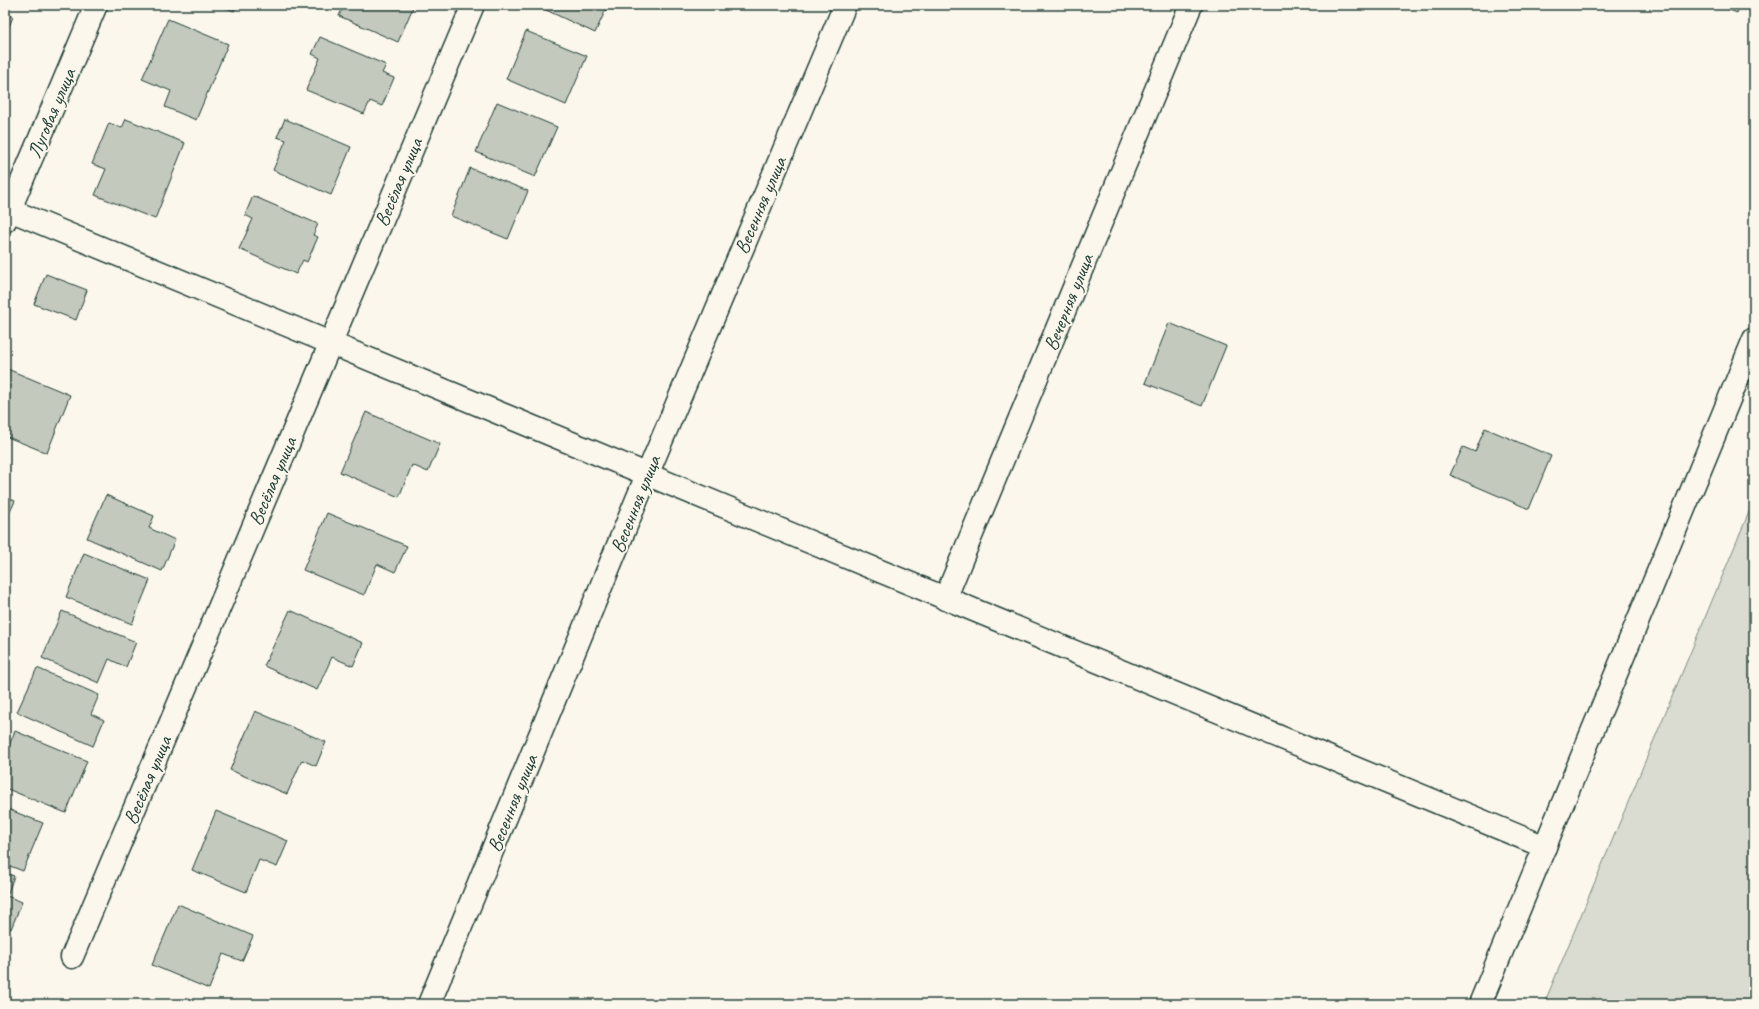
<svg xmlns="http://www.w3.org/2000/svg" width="1759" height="1009" font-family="Caveat,sans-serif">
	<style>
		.green { fill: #dbdcd1; stroke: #7d8c82 }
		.building { fill: #c4c9be; stroke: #1f3d34 }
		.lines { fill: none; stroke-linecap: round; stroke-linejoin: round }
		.minor-casing { stroke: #1f3d34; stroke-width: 25 }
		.major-casing { stroke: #1f3d34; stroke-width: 25 }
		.minor { stroke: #fbf7ec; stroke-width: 22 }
		.major { stroke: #fbf7ec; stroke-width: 22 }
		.labels { text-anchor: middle; stroke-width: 4; stroke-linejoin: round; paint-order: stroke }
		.street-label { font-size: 20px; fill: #1f3d34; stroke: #fbf7ec }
	</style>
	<rect width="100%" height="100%" fill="#fbf7ec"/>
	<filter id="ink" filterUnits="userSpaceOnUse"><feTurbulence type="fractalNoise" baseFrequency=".025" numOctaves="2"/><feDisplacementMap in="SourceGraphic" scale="8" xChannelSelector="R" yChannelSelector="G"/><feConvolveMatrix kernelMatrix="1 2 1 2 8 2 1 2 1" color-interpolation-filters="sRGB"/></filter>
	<g filter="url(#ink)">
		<path class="green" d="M 1754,500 L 1754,1004 L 1544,1004 Z"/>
		<path class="building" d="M 220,5 L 237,5 L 234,11 Z
			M 344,5 L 414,5 L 398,42 L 339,16 Z
			M 546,5 L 608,5 L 595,33 L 544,9 Z
			M 1717,5 L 1740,5 L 1737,13 Z
			M 5,13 L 13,17 L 5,36 Z
			M 168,19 L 228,44 L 196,120 L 165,107 L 171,91 L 142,79 Z
			M 526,31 L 587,56 L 566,105 L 506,79 Z
			M 320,37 L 386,65 L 382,73 L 394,78 L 382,106 L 370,101 L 364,114 L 306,90 L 320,58 L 312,54 Z
			M 497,102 L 557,127 L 535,177 L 476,152 Z
			M 126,119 L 185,143 L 155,219 L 95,195 L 106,169 L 92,164 L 109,123 L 122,128 Z
			M 285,119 L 351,147 L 331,195 L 273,170 L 286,140 L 277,137 Z
			M 470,168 L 528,191 L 508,239 L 451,216 Z
			M 253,196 L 318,224 L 313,235 L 318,237 L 307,262 L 303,260 L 296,274 L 239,249 L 253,219 L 245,215 Z
			M 46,274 L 87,290 L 76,320 L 34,304 Z
			M 1169,323 L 1226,346 L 1202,406 L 1145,383 Z
			M 5,368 L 70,395 L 47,453 L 5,436 Z
			M 366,412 L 440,444 L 428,472 L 412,465 L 399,497 L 340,472 Z
			M 1485,428 L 1551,456 L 1529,509 L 1450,475 L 1463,447 L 1475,452 Z
			M 106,495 L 154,516 L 149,528 L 175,540 L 162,571 L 87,538 Z
			M 5,496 L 15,501 L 5,523 Z
			M 327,513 L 407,546 L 395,572 L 377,564 L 364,595 L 303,570 Z
			M 84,553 L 150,580 L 132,624 L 66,597 Z
			M 290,610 L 363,643 L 353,666 L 332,657 L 317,690 L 264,666 Z
			M 62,611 L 136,642 L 126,667 L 109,659 L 99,683 L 42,658 Z
			M 37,668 L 99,695 L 91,714 L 104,720 L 93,746 L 17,712 Z
			M 255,711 L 326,742 L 316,766 L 302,760 L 287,794 L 230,770 Z
			M 15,731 L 87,761 L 66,813 L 5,788 L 5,755 Z
			M 5,808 L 43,823 L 23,871 L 5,864 Z
			M 216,811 L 288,841 L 277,867 L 259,860 L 246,892 L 192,870 Z
			M 5,873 L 14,876 L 7,896 L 22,902 L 11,929 L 5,926 Z
			M 178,904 L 253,936 L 242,961 L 223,954 L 209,989 L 152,965 Z"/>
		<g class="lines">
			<g class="minor-casing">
				<path id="minor" d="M 5,208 L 1545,847
					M 5,221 L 96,5
					M 945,599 L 1191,5
					M 72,957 L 473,5
					M 429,1004 L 647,475 L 845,5"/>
			</g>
			<g class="major-casing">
				<path id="major" d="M 1480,1004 L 1754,339"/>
			</g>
			<use href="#minor" class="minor"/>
			<use href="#major" class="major"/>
		</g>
	</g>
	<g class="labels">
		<g class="street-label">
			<text transform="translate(51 113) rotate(-67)" y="7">Луговая улица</text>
			<text transform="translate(398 182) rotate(-67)" y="7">Весёлая улица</text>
			<text transform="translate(760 205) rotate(-67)" y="7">Весенняя улица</text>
			<text transform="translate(1068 302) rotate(-68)" y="7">Вечерняя улица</text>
			<text transform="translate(272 481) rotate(-67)" y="7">Весёлая улица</text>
			<text transform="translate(635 504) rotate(-68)" y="7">Весенняя улица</text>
			<text transform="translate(147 780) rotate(-67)" y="7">Весёлая улица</text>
			<text transform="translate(512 803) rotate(-68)" y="7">Весенняя улица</text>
		</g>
	</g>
	<rect width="1759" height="1009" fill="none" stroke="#fbf7ec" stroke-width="20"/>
	<rect x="10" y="10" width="1739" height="989" fill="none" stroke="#1f3d34" stroke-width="1.5" filter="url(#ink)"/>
</svg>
